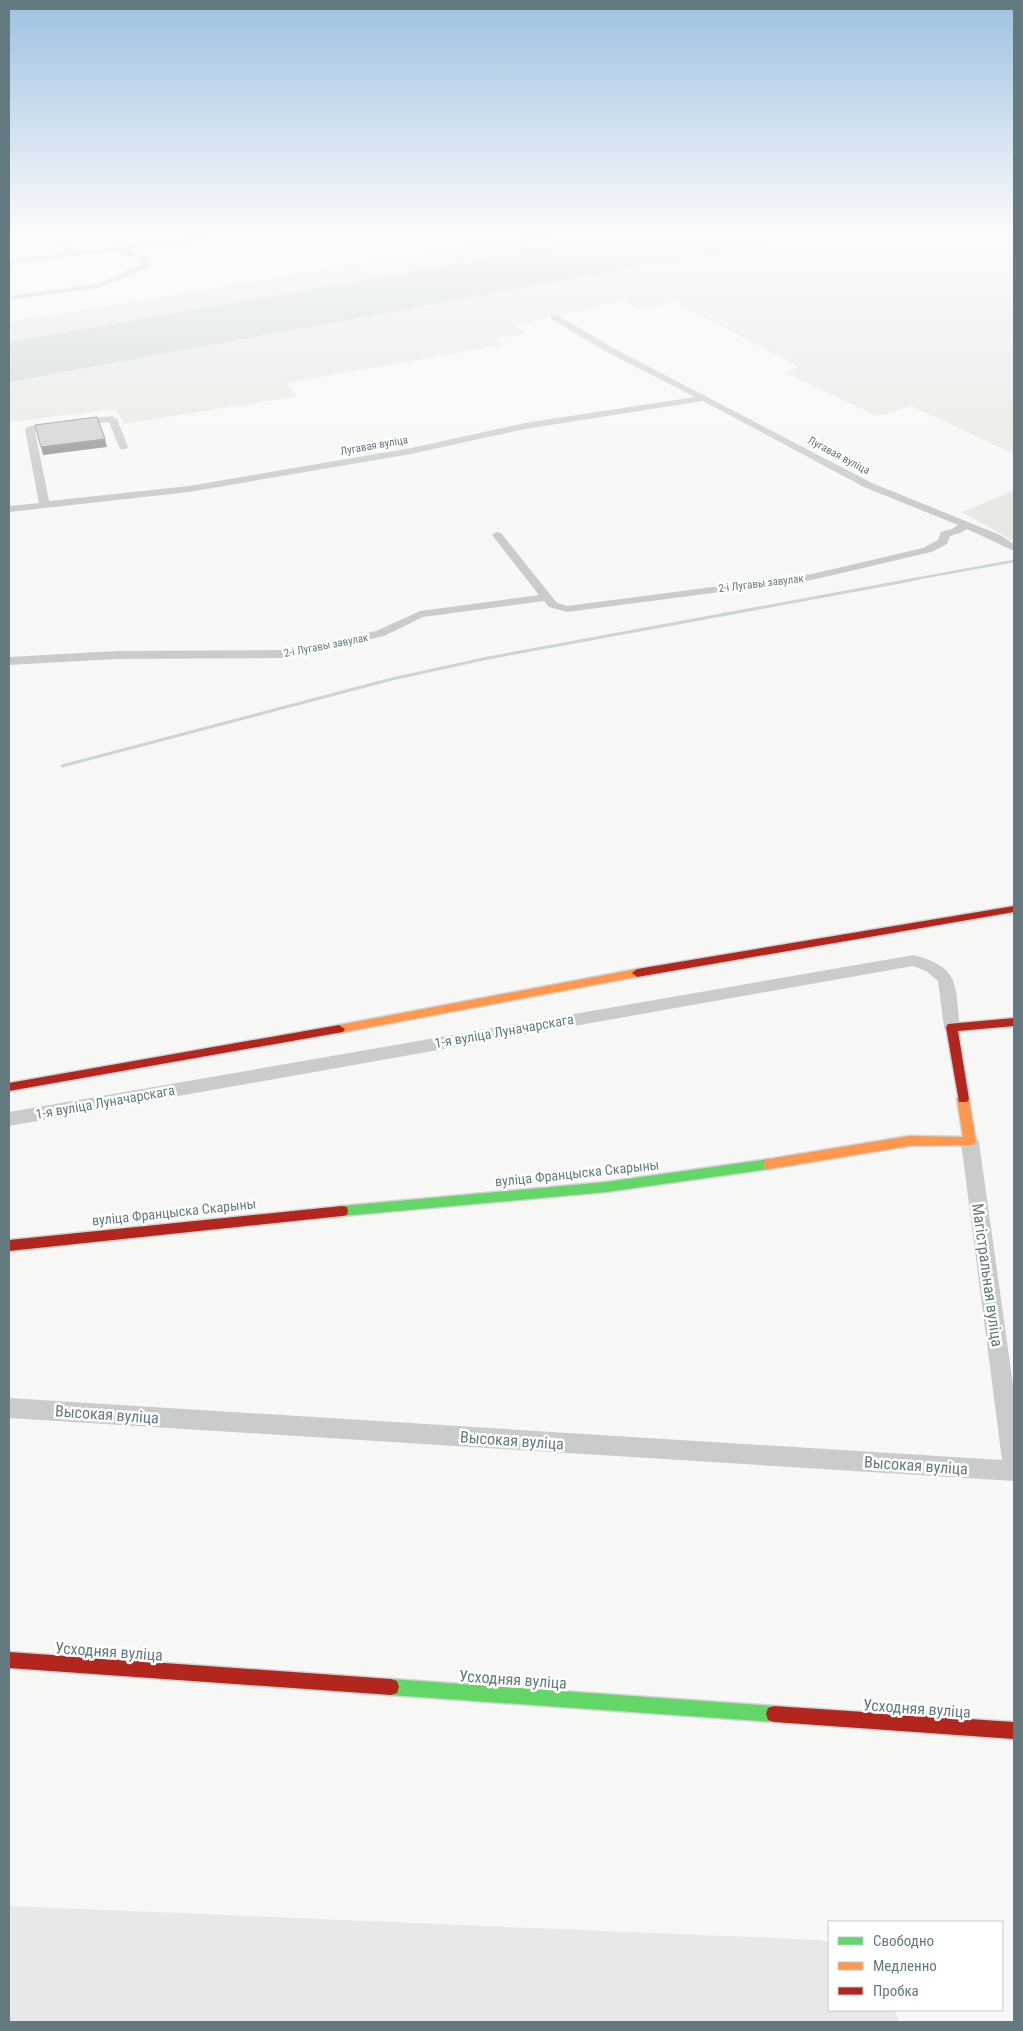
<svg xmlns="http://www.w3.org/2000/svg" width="1023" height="2031" font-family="'Roboto Condensed',sans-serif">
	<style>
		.built { fill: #e7e8e8 }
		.green { fill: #e6e9e3 }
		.water { fill: #cad5d6 }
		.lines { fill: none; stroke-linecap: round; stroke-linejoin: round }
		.stream-far1 { stroke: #cad5d6; stroke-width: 2.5 }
		.stream { stroke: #cad5d6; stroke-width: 3 }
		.fast-casing { stroke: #d3d4d4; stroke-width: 3 }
		.slow-casing { stroke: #d3d4d4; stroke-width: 3 }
		.jam-casing { stroke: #d3d4d4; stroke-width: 3 }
		.street { fill: #cacccc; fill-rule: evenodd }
		.fast { fill: #63d668; fill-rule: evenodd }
		.slow { fill: #ff974d; fill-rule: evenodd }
		.jam { fill: #b3261e; fill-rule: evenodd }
		.shaded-wall { fill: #909192 }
		.building { fill: #cdcfd0; stroke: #909192 }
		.labels { text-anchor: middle; stroke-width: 5; stroke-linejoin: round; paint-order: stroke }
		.far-street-label { font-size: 11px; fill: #637a80; stroke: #fff }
		.street-label { font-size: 14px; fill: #637a80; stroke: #fff }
		.near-street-label { font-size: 16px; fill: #637a80; stroke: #fff }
	</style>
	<rect width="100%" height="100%" fill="#f7f7f6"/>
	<path class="built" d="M 9,1906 L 821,1940 L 829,1942 L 829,2010 L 895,2010 L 899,2022 L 9,2022 Z"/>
	<path class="green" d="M 557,232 L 1014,232 L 1014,454 L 911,406 L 877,416 L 784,372 L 799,367 L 676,302 L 637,309 L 624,301 L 515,325 L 527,333 L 496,339 L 502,345 L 286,383 L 297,396 L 124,424 L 116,409 L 9,422 L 9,322 Z
		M 1014,490 L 1014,541 L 962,512 Z"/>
	<path class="water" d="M 640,232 L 824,232 L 9,382 L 9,342 Z"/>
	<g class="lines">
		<path class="stream-far1" d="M 904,581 L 1014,561"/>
		<path class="stream" d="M 62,766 L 392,679 L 488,658 L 911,580"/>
		<g class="fast-casing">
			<path id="fast" d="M 769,1159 L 773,1160 L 775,1164 L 773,1168 L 769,1169 L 606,1192 L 342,1216 L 337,1215 L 336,1211 L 337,1207 L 342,1206 L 606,1182 Z
				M 391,1679 L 774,1706 L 780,1708 L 782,1714 L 780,1720 L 774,1722 L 391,1695 L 385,1693 L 383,1687 L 385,1681 Z"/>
		</g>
		<g class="slow-casing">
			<path id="slow" d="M 637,969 L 642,973 L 641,976 L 339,1033 L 333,1029 L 339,1025 Z
				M 963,1094 L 967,1096 L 969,1099 L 976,1142 L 974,1145 L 909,1146 L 769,1169 L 765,1168 L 763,1164 L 765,1160 L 769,1159 L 909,1136 L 963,1137 L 957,1099 L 959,1096 Z"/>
		</g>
		<g class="jam-casing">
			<path id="jam" d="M 1014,906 L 1014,912 L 637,977 L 632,973 L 637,969 Z
				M 1014,1018 L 1014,1026 L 958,1031 L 969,1099 L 967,1102 L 959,1102 L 946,1027 L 948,1024 Z
				M 339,1025 L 345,1029 L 343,1032 L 9,1091 L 9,1083 Z
				M 342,1206 L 347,1207 L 348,1211 L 347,1215 L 342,1216 L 9,1251 L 9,1240 Z
				M 9,1652 L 391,1679 L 397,1681 L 399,1687 L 397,1693 L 391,1695 L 9,1668 Z
				M 774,1706 L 1014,1722 L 1014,1739 L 774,1722 L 768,1720 L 766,1714 L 768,1708 Z"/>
		</g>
		<path class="street" d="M 58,232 L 64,232 L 74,252 L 237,232 L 253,232 L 250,234 L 128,249 L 146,257 L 149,262 L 148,268 L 98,288 L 9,300 L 9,296 L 96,284 L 141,265 L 140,261 L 119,250 L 9,264 L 9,260 L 67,253 L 59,240 Z
			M 445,232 C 458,231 469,241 482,242 L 578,232 L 569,238 L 482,246 L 470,244 Z
			M 551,315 L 557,315 L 615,349 L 872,483 L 1000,535 L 1014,544 L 1014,551 L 967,529 L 960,533 L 950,536 L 947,544 L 931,552 L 812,580 L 567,612 L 549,607 L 544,601 L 423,617 L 384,636 L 286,658 L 116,659 L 9,665 L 9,657 L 116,651 L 286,650 L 376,631 L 420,611 L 539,595 L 492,535 L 497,532 L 501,533 L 557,603 L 567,606 L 812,574 L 923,548 L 938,540 L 941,532 L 952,529 L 958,525 L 864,487 L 703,401 L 525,429 L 411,454 L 189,492 L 9,512 L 9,506 L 39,503 L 25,429 L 30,426 L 112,416 L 117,419 L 128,447 L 126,449 L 120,449 L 109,422 L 35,431 L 49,501 L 189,486 L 411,448 L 525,423 L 695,397 L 609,353 L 551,319 Z
			M 914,955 C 961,968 955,985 960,1027 L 958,1031 L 952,1033 L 946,1031 L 944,1027 L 938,981 L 926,971 L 913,966 L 9,1126 L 9,1112 Z
			M 970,1135 L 976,1137 L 979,1142 L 1014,1392 L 1014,1481 L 9,1418 L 9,1398 L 1002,1460 L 961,1142 L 964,1137 Z"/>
		<use href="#fast" class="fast"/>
		<use href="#slow" class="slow"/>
		<use href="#jam" class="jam"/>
	</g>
	<path class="shaded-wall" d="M 105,439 L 107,447 L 43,455 L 41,447 Z"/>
	<path class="building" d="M 97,417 L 105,439 L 41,447 L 35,425 Z"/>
	<linearGradient id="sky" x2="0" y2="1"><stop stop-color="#9cc1e1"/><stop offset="0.45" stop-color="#fbfbfb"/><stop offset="1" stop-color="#fbfbfb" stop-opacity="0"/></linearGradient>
	<rect width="1023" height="516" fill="url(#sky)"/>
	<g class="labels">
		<g class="far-street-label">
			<text transform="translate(374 445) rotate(-10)" y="4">Лугавая вуліца</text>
			<text transform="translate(839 455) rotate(28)" y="4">Лугавая вуліца</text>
			<text transform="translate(761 583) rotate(-7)" y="4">2-і Лугавы завулак</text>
			<text transform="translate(326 645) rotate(-11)" y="4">2-і Лугавы завулак</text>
		</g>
		<g class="street-label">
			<text transform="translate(504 1031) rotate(-10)" y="5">1-я вуліца Луначарскага</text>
			<text transform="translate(105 1102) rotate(-10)" y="5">1-я вуліца Луначарскага</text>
			<text transform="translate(577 1173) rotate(-6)" y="5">вуліца Францыска Скарыны</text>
			<text transform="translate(174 1212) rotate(-6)" y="5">вуліца Францыска Скарыны</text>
		</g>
		<g class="near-street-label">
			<text transform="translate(988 1275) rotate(82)" y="6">Магістральная вуліца</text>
			<text transform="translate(107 1414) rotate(4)" y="6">Высокая вуліца</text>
			<text transform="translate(512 1440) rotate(4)" y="6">Высокая вуліца</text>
			<text transform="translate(916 1465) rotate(4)" y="6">Высокая вуліца</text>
			<text transform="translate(109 1651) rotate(4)" y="6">Усходняя вуліца</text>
			<text transform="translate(513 1679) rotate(4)" y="6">Усходняя вуліца</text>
			<text transform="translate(917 1708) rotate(4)" y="6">Усходняя вуліца</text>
		</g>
	</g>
	<rect width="1023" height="2031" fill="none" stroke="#637a80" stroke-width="20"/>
	<rect x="828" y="1921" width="175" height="90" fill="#ffffff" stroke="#c1cacc"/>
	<rect x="838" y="1937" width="25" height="8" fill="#63d668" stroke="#c1cacc"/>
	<text x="873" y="1946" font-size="15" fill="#637a80">Свободно</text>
	<rect x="838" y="1962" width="25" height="8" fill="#ff974d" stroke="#c1cacc"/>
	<text x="873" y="1971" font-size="15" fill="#637a80">Медленно</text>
	<rect x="838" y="1987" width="25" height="8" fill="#b3261e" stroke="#c1cacc"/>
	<text x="873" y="1996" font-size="15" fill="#637a80">Пробка</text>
</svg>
